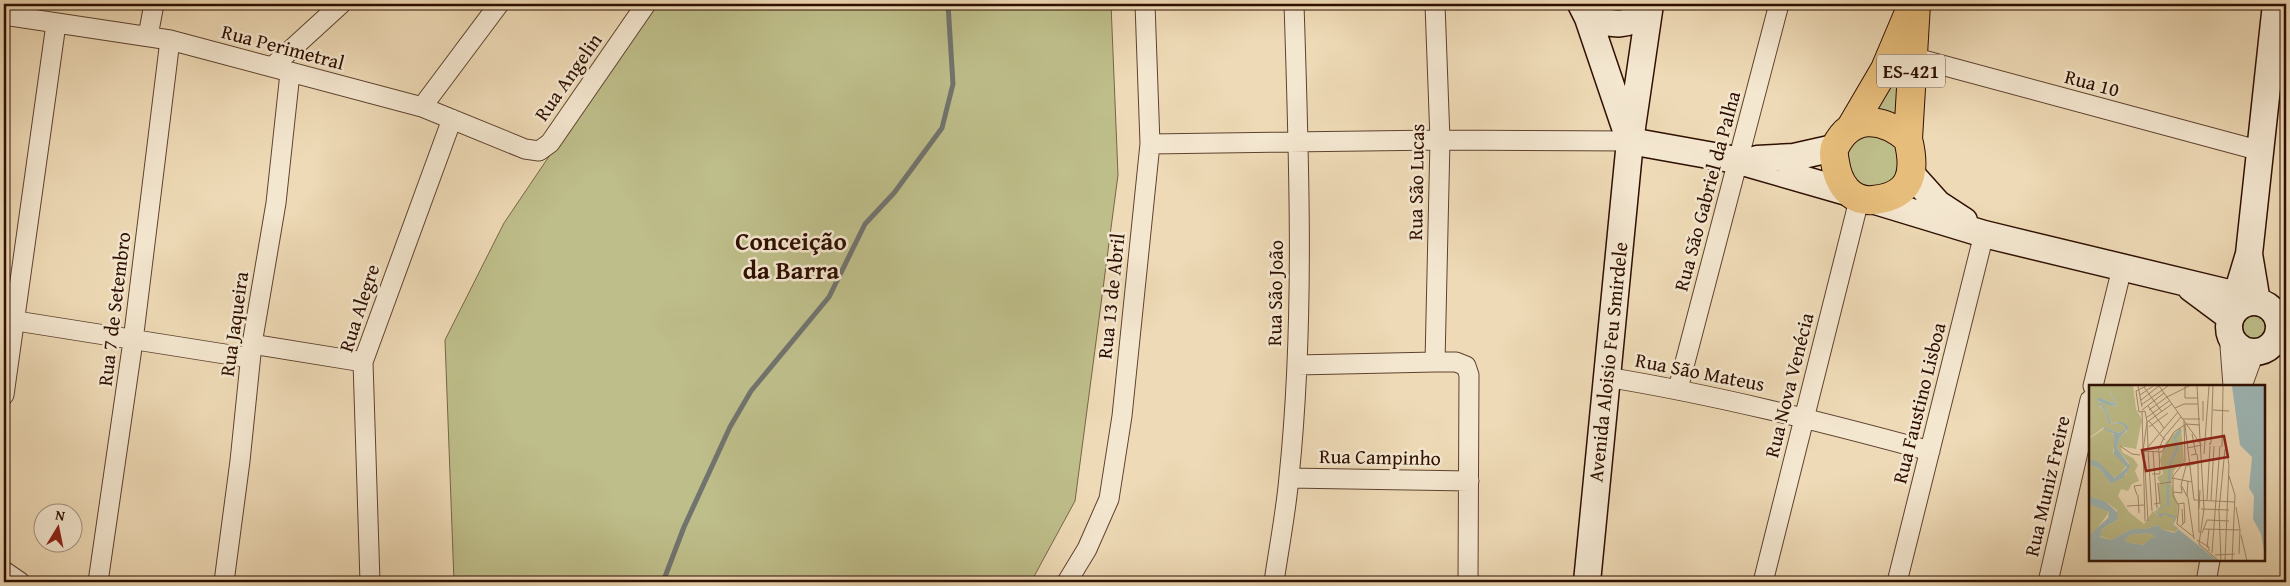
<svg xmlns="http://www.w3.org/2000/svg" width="2290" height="586" font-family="'Gentium Book Plus',serif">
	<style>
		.green { fill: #bebe8a; stroke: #766645 }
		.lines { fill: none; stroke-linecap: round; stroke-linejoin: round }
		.stream { stroke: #71746e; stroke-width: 5 }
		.street-casing { stroke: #5e422e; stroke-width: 21 }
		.secondary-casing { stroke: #2e0f00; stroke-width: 29 }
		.primary-casing { stroke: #2e0f00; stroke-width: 30 }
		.street { stroke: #f4e7d0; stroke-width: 19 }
		.secondary { stroke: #f4e7d0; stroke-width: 26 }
		.primary { stroke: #e7bd7b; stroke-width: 28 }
		.labels { text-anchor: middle; stroke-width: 5; stroke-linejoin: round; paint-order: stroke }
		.shield { fill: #f4e7d0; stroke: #69503e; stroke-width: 1 }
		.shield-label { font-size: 19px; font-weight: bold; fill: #2e0f00 }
		.street-label { font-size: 20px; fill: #2e0f00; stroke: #f4e7d0 }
		.district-label { font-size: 25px; font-weight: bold; fill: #2e0f00; stroke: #f4e7d0 }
		.inset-river { fill: none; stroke: #9eb8b8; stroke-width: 2.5 }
		.inset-road { fill: none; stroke: #a1896d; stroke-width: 1 }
		.view { fill: #8f2418; fill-opacity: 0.15; stroke: #8f2418; stroke-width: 2.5 }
		.inset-edge { fill: none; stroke: #2e0f00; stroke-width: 2.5 }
	</style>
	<rect width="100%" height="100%" fill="#eedab6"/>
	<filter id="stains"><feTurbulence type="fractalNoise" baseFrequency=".004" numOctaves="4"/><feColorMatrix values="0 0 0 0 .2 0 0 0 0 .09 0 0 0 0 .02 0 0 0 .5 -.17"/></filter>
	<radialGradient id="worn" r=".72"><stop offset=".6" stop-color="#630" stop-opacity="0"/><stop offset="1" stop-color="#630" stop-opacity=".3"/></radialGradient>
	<path class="green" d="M 652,4 L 1111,4 L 1118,175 L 1075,501 L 1031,582 L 454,582 L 445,340 L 504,223 Z
		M 1902,52 L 1899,118 L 1870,113 Z
		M 1871,133 L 1892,139 L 1902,161 L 1892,186 L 1861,187 L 1848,171 L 1847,149 L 1852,142 Z
		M2236 329a17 17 0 1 1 34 0a17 17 0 1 1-34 0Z"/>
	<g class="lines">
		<path class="stream" d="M 663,582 L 684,527 L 730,427 L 751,391 L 829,297 L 865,224 L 894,193 L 942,128 L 953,84 L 948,4"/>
		<g class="street-casing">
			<path id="street" d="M 4,15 L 170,40 L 422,107 L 525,149 L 539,151 L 550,143 L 646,4
				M 148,36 L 154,4
				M 1912,57 L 2261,151
				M 272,67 L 341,4
				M 422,107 L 499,4
				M 1150,144 L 1440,140 L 1630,141
				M 4,319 L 250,358
				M 2229,333 L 2233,386
				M 252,344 L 363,362
				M 1435,362 L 1440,140 L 1435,4
				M 1297,365 L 1435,362 L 1456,362 L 1466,366 L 1469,375 L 1468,582
				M 1606,377 C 1716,395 1823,422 1930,451
				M 2093,386 L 2122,268
				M 2242,386 L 2254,353
				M 1678,389 L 1779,4
				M 4,395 L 56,24
				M 1289,478 L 1469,481
				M 4,571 L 20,582
				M 98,582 L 133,341 L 170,40
				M 224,582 L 240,461 L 252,344 L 276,203 L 290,73
				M 370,582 L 363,362 L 452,119
				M 1067,582 L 1087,549 L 1109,499 L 1122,416 L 1150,144 L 1145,4
				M 1274,582 C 1279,547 1286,512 1289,477 C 1305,322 1299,160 1294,4
				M 1763,582 L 1859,200
				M 1897,582 L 1984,234
				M 2048,582 L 2090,400
				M 2206,582 L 2210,560"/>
		</g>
		<g class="secondary-casing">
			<path id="secondary" d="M 1581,4 L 1588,18 L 1628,136
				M 1588,18 C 1614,25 1628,28 1649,10
				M 1630,141 L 1736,160 L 1847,192
				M 1757,159 L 1794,157 L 1834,148
				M 1912,175 L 1938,204 L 1964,221
				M 1872,200 L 1984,234 L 2237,295 L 2257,302 L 2249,254
				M 2191,288 L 2230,317 L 2249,254 L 2276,4
				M2229 327a25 25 0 1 1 50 0a25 25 0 1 1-50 0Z
				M 1587,582 L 1630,141 L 1650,4"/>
		</g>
		<g class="primary-casing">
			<path id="primary" d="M 1851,127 L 1885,69 L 1907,17
				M 1908,139 C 1883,118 1852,113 1835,147 C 1833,151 1834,157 1835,162 C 1838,183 1850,202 1873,200 C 1913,196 1916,171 1908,139 L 1916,4"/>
		</g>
		<use href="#street" class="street"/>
		<use href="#secondary" class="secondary"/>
		<use href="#primary" class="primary"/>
	</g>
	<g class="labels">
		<rect class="shield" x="1877" y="54.5" width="68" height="33" rx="4"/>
		<g class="shield-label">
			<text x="1911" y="78">ES-421</text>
		</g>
		<g class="street-label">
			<text transform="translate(283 47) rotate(15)" y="7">Rua Perimetral</text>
			<text transform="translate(568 77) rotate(-55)" y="7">Rua Angelin</text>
			<text transform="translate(2092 83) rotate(15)" y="7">Rua 10</text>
			<text transform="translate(1416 182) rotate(-89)" y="7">Rua São Lucas</text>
			<text transform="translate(1707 191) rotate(-75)" y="7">Rua São Gabriel da Palha</text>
			<text transform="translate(1275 293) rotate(-89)" y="7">Rua São João</text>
			<text transform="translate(1111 296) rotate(-84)" y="7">Rua 13 de Abril</text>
			<text transform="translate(359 308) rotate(-72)" y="7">Rua Alegre</text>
			<text transform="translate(114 309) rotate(-83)" y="7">Rua 7 de Setembro</text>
			<text transform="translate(234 324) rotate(-82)" y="7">Rua Jaqueira</text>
			<text transform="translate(1608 362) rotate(-84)" y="7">Avenida Aloisio Feu Smirdele</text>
			<text transform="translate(1700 372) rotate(11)" y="7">Rua São Mateus</text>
			<text transform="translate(1789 385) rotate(-76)" y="7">Rua Nova Venécia</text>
			<text transform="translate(1919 403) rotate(-76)" y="7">Rua Faustino Lisboa</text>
			<text transform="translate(1380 457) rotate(1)" y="7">Rua Campinho</text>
			<text transform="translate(2047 486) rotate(-77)" y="7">Rua Muniz Freire</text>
		</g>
		<g class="district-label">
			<text x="791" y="250">Conceição<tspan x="791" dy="29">da Barra</tspan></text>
		</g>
	</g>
	<g transform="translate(2089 385)">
		<rect width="176" height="176" fill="#eedab6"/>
		<path d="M 0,1 L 44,1 L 47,24 L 53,35 L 47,64 L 31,61 L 34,68 L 44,73 L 49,80 L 46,86 L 50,96 L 43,99 L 39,106 L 32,104 L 29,111 L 40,127 L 55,139 L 64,126 L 70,132 L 73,131 L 67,128 L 71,122 L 69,101 L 72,99 L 74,104 L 68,92 L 74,89 L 71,75 L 77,57 L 92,42 L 95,76 L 85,85 L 82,98 L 89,121 L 88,132 L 83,139 L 89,143 L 86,147 L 72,144 L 70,140 L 56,144 L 43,144 L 22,155 L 11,151 L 13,144 L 28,135 L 28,125 L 17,117 L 0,111 L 0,79 L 11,84 L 22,99 L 37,90 L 40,78 L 28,63 L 31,52 L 38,46 L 38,41 L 29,37 L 22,38 L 18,25 L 11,19 L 11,15 L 23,21 L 26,21 L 28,19 L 19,2 L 26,19 L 16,15 L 8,14 L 11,21 L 17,27 L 19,38 L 33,39 L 37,44 L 30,48 L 15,42 L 0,53 ZM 16,43 L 27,51 L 24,67 L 38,80 L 27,93 L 0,74 L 0,54 ZM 0,118 L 20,127 L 3,151 L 0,151 ZM 61,148 L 67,153 L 62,153 L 54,160 L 36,157 L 40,150 Z" fill="#bebe8a"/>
		<path d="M 19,1 L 28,20 L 23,21 L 9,16 L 18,25 L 22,38 L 32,37 L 38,40 L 39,44 L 31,52 L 28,63 L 41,81 L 35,92 L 22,99 L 11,84 L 0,79 L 0,74 L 9,77 L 26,93 L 38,82 L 25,69 L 25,49 L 14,43 L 0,54 L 15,42 L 30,48 L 37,44 L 33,39 L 19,38 L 17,27 L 9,18 L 8,14 L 11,13 L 26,19 ZM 143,1 L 176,1 L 176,171 L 172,149 L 164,134 L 165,111 L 160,103 L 163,72 L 151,60 ZM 0,111 L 17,117 L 29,128 L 28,135 L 13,144 L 11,152 L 22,155 L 43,144 L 56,144 L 70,140 L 72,144 L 85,148 L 89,145 L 83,140 L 86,132 L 81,132 L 76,129 L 72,132 L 70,132 L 66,127 L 69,123 L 80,120 L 68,125 L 68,129 L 77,128 L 88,132 L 84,140 L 129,176 L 0,176 L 0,151 L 19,133 L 20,127 L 0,119 ZM 61,148 L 67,153 L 62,153 L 54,160 L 36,157 L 40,150 Z" fill="#9eb8b8" fill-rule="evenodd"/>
		<path class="inset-river" d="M 80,97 L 81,80 L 88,64 L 86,52 L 92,45M 79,99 L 79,121"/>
		<path class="inset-road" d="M 49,1 L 53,22M 70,1 L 111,58M 96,1 L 96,13 L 109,13M 108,1 L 115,124 L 110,159M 55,2 L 73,27M 51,10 L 64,1M 78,12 L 100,1M 52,15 L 70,1M 52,20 L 79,1M 59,21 L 75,43M 86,23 L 95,19 L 109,19M 53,25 L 75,8M 60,25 L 78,12M 124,25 L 140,26M 53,27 L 56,136M 57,33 L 80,16M 94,34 L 111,34M 60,36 L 76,55M 95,36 L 96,76 L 84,91 L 84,111 L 90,121 L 88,139 L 105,152M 114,36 L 114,16M 58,37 L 83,19M 58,37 L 59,63M 96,40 L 105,115 L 146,117M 60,42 L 79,28M 103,49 L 107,69M 122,59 L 120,59 L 122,58 L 124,1M 31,61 L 43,69 L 51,70M 59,62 L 89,27M 133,62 L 134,1M 98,63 L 113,60M 53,66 L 73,67 L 85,47 L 97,39 L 111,40M 54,66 L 58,37 L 56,26 L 50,27 L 47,6 L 57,1M 55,66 L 59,136M 59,66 L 63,126M 64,66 L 68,123M 69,66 L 75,52 L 92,32M 115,69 L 120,1M 102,70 L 108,69 L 109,78 L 97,81 L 92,100 L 99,113 L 105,154M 109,78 L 110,148M 63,89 L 71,89 L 70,67M 140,91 L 146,110 L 143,176M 83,93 L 103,97M 68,99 L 83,97M 84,107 L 93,108 L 92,101M 48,110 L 45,101 L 53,100M 49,110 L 50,128M 98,111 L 99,96M 118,115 L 121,61M 122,115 L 125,61M 65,119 L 71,118 L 69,99M 89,119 L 95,118 L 96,137 L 91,142M 38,121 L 55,120M 147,122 L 151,145 L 150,169M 93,124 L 94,139M 110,124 L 111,105M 112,124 L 140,125M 115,144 L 151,145M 113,148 L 118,135 L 140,136M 152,150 L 158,176M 108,155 L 120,162 L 120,166M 110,159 L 130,176M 118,163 L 120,144M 123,168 L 131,61M 126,170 L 146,169M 132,176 L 130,125 L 136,64M 136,176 L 140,80 L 137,63"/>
		<path class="view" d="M 135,51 L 139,72 L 57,86 L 53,65 Z"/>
		<rect width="176" height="176" class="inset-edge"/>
	</g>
	<rect width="2290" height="586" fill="none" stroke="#eedab6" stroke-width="20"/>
	<rect x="5" y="5" width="2280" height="576" fill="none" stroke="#2e0f00" stroke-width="2.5"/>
	<rect x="10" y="10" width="2270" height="566" fill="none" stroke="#2e0f00"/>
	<g transform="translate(58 528) rotate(10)"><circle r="24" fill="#f4e7d0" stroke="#a5917d"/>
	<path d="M0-4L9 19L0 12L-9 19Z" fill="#8f2418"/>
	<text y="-8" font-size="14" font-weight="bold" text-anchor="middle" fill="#2e0f00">N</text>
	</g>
	<rect width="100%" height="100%" filter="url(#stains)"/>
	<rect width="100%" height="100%" fill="url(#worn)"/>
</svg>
